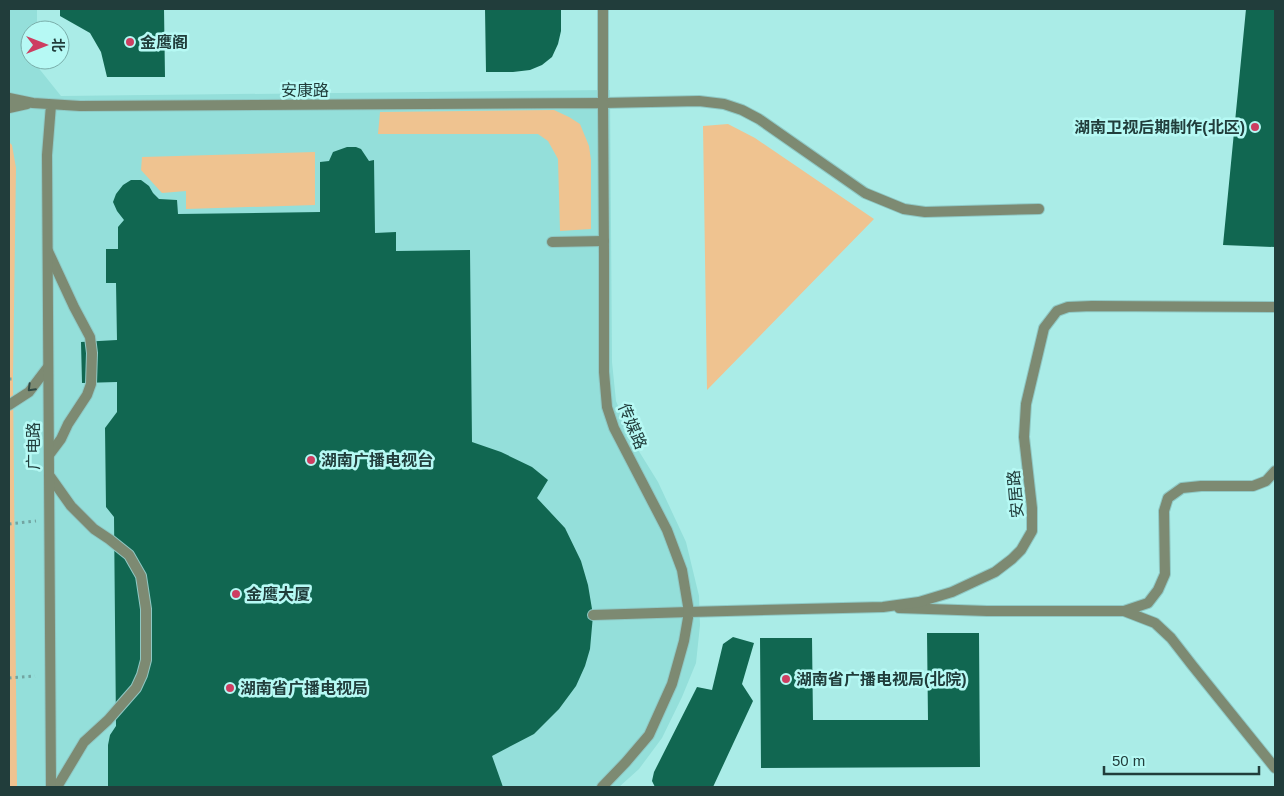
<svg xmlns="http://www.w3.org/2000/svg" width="1284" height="796" font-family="Helvetica,'Noto Sans SC',sans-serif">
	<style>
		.built { fill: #94dfda }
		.green { fill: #efc390 }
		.building { fill: #116751 }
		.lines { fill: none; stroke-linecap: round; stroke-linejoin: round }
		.service-casing { stroke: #8fc9c5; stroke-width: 12 }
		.minor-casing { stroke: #8fc9c5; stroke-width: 12 }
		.path { stroke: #72a4a1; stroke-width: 3; stroke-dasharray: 2.5 4; stroke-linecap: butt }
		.service { stroke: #7d8a72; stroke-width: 10 }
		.minor { stroke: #7d8a72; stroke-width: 10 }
		.oneway { stroke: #2f4943 }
		.poi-dot { fill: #cd3e61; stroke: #b6f9f4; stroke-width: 2 }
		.labels { text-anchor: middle; stroke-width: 5; stroke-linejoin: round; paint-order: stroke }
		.poi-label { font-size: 16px; font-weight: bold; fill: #213d3b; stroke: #b6f9f4; text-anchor: start }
		.street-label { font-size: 16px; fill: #213d3b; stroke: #b6f9f4 }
	</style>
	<rect width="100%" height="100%" fill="#aaece7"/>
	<path class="built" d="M 9,9 L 37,9 L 37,30 L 30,30 L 30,60 L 37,60 L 37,66 L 61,96 L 610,90 L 612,362 L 616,401 L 632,440 L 658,482 L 686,542 L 699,596 L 700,625 L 696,663 L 682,697 L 662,738 L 639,769 L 619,787 L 9,787 Z"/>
	<path class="green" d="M 554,110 L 569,117 L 580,124 L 589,146 L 591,160 L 591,229 L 560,231 L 558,159 L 548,141 L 538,134 L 378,134 L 380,112 Z
		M 728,124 L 755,138 L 874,219 L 707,390 L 703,126 Z
		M 9,142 L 12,145 L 16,168 L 13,379 L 17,787 L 9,787 Z
		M 315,152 L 315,205 L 186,209 L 186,191 L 162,193 L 141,170 L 142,157 Z"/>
	<path class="building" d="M 60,9 L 164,9 L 165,77 L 107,77 L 101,52 L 90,33 L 60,16 Z
		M 485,9 L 561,9 L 561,31 L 558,44 L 552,57 L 542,65 L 530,70 L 513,72 L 486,72 Z
		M 1246,9 L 1275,9 L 1275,247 L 1223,245 Z
		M 347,147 L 356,147 L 361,149 L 369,161 L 374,160 L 375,233 L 396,232 L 396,251 L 470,250 L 472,442 L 501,452 L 532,467 L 548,480 L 537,498 L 565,528 L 581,561 L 588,585 L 593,615 L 590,649 L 585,666 L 576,686 L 559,709 L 534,734 L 492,756 L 503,787 L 108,787 L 108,745 L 110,735 L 116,726 L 114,517 L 106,507 L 105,428 L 117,412 L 117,382 L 82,383 L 81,342 L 117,340 L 116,283 L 106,283 L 106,249 L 118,249 L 118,227 L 124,220 L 117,211 L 113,202 L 116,194 L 123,185 L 131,180 L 141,180 L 149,186 L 153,193 L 159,199 L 177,200 L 178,214 L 320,212 L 320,162 L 329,161 L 333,152 Z
		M 927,633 L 979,633 L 980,767 L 761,768 L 760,638 L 812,638 L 813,720 L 928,720 Z
		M 733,637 L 754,643 L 742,684 L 753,701 L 713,787 L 655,787 L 652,781 L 654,772 L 697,687 L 712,690 L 723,644 Z"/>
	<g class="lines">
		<g class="service-casing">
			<path id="service" d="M 603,9 L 603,103 L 699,101 L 724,104 L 742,110 L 759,119 L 865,193 L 904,209 L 925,212 L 1039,209
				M 552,242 L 604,241
				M 48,251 L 74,307 L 90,337 L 92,353 L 91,384 L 87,395 L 68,424 L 61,439 L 49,455
				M 9,405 L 29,392 L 48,367
				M 49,475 L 71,506 L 94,529 L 109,539 L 129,555 L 141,576 L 146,609 L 146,660 L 142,675 L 136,688 L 108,720 L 84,742 L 57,787
				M 899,608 L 987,611 L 1124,611 L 1148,603 L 1158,590 L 1165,574 L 1164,511 L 1168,498 L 1182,488 L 1201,486 L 1253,486 L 1266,481 L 1275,471
				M 1124,611 L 1155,623 L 1171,638 L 1192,665 L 1275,768
				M 593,615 L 689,612"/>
		</g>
		<g class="minor-casing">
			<path id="minor" d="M 9,98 L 33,103 L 80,106 L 603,103 L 604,254 L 604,372 L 607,407 L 614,428 L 667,530 L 682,570 L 689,612 L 684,641 L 672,684 L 649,735 L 626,762 L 602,787
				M 51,105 L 47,155 L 51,787
				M 9,108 L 27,104
				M 689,612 L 883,607 L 919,602 L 952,592 L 995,572 L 1012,559 L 1021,550 L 1032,531 L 1032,508 L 1024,437 L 1026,404 L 1044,328 L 1057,311 L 1068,307 L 1092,306 L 1275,307"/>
		</g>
		<path class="path" d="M 9,379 L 13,379
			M 9,524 L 36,521
			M 9,678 L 35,676"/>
		<use href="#service" class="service"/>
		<use href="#minor" class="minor"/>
	</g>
	<defs><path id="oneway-chevron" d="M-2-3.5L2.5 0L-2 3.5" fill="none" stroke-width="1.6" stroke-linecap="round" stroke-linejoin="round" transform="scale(1.25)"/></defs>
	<use class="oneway" href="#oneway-chevron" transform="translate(31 388) rotate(135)"/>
	<g class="poi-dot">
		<circle cx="130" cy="42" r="5"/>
		<circle cx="1255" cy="127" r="5"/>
		<circle cx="311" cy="460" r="5"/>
		<circle cx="236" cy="594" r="5"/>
		<circle cx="786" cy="679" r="5"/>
		<circle cx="230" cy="688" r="5"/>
	</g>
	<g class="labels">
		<g class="poi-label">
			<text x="140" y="48">金鹰阁</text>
			<text x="1245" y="133" text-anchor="end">湖南卫视后期制作(北区)</text>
			<text x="321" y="466">湖南广播电视台</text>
			<text x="246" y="600">金鹰大厦</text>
			<text x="796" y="685">湖南省广播电视局(北院)</text>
			<text x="240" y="694">湖南省广播电视局</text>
		</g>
		<g class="street-label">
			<text x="305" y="96">安康路</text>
			<text transform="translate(633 426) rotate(67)" y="6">传媒路</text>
			<text transform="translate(33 446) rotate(-90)" y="6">广电路</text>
			<text transform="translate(1015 494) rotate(-95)" y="6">安居路</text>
		</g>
	</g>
	<rect width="1284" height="796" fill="none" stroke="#213d3b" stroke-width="20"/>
	<g transform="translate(45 45) rotate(90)"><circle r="24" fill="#b6f9f4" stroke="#7aaeaa"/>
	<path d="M0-4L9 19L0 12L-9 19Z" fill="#cd3e61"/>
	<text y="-8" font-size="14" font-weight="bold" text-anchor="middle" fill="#213d3b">北</text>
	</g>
	<path d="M1104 766v8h155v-8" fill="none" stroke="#213d3b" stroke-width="2.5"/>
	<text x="1112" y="766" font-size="15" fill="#213d3b" stroke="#b6f9f4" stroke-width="4" paint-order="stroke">50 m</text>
</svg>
